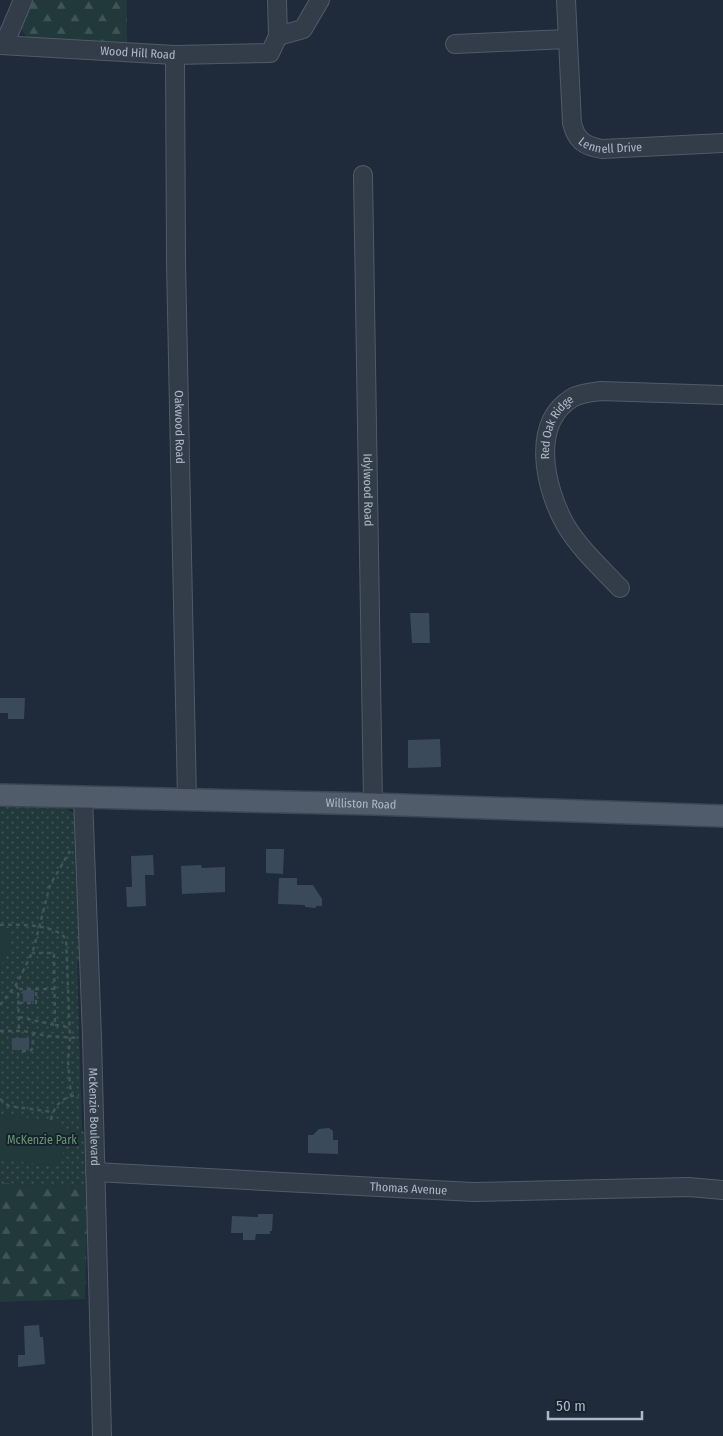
<svg xmlns="http://www.w3.org/2000/svg" width="723" height="1436" font-family="'Fira Sans Condensed',sans-serif">
	<style>
		.green { fill: url(#green-dots) }
		.forest { fill: url(#forest-firs) }
		.pitch { fill: #21393b }
		.building { fill: #3b4a5a }
		.lines { fill: none; stroke-linecap: round; stroke-linejoin: round }
		.minor-casing { stroke: #505b68; stroke-width: 20 }
		.major-casing { stroke: #3c4654; stroke-width: 24 }
		.path { stroke: #3f5658; stroke-width: 2.5; stroke-dasharray: 4 4; stroke-linecap: butt }
		.minor { stroke: #333d4a; stroke-width: 18 }
		.major { stroke: #505c6a; stroke-width: 21 }
		.labels { text-anchor: middle; stroke-width: 4; stroke-linejoin: round; paint-order: stroke }
		.street-label { font-size: 12px; fill: #adb8c7; stroke: #18222e }
		.park-label { font-size: 12px; fill: #63996d; stroke: #18222e }
	</style>
	<defs>
		<pattern id="green-dots" width="8" height="8" patternUnits="userSpaceOnUse" patternTransform="scale(1.25)"><rect width="8" height="8" fill="#21393b"/><path d="M2 2h.1M6 6h.1" fill="none" stroke="#3f5456" stroke-width="1.8" stroke-linecap="round"/></pattern>
		<pattern id="forest-firs" width="22" height="20" patternUnits="userSpaceOnUse" patternTransform="scale(1.25)"><rect width="22" height="20" fill="#21393b"/><path d="M5 1l3.5 6h-7zM16 11l3.5 6h-7z" fill="#3f5456"/></pattern>
	</defs>
	<rect width="100%" height="100%" fill="#1f2b3a"/>
	<path class="green" d="M 0,806 L 62,806 L 77,816 L 83,959 L 77,962 L 82,1130 L 87,1135 L 88,1188 L 0,1183 Z"/>
	<path class="forest" d="M 33,0 L 127,0 L 127,44 L 27,37 L 22,31 L 22,22 Z
		M 0,1183 L 88,1188 L 85,1299 L 0,1302 Z"/>
	<path class="pitch" d="M 0,928 L 10,928 L 9,948 L 0,969 Z
		M 0,1115 L 56,1121 C 71,1130 65,1150 59,1163 L 50,1165 L 0,1160 Z"/>
	<path class="building" d="M 410,613 L 429,613 L 430,643 L 412,643 Z
		M 0,698 L 25,698 L 24,719 L 8,719 L 8,713 L 0,713 Z
		M 440,739 L 441,767 L 408,768 L 408,740 Z
		M 266,849 L 284,849 L 283,874 L 266,873 Z
		M 153,855 L 154,875 L 145,875 L 146,906 L 127,907 L 126,887 L 132,887 L 131,856 Z
		M 201,865 L 202,868 L 225,867 L 225,892 L 182,894 L 181,866 Z
		M 279,878 L 297,878 L 297,885 L 313,885 L 322,899 L 322,906 L 316,906 L 316,908 L 305,907 L 305,905 L 278,904 Z
		M 23,990 L 34,990 L 34,1001 L 23,1002 Z
		M 12,1038 L 29,1038 L 29,1050 L 12,1050 Z
		M 329,1128 L 333,1131 L 333,1140 L 338,1140 L 338,1154 L 308,1153 L 308,1135 L 313,1135 L 319,1129 Z
		M 258,1214 L 273,1214 L 272,1231 L 270,1231 L 270,1234 L 256,1234 L 255,1240 L 243,1240 L 243,1233 L 231,1233 L 232,1216 L 258,1217 Z
		M 39,1325 L 40,1337 L 43,1337 L 45,1364 L 18,1367 L 18,1355 L 25,1355 L 24,1326 Z"/>
	<g class="lines">
		<g class="minor-casing">
			<g id="minor">
				<path id="s1" d="M 566,0 L 572,123 C 576,140 584,146 602,149 L 723,143"/>
				<path d="M 278,36 L 303,29 L 320,0"/>
				<path d="M 455,44 L 567,39"/>
				<path id="s2" d="M 0,45 L 175,55 L 270,53 L 278,36 L 277,0"/>
				<path d="M 4,45 L 23,0"/>
				<path id="s3" d="M 175,55 L 176,262 L 187,800"/>
				<path id="s4" d="M 363,175 L 373,804"/>
				<path id="s5" d="M 620,588 C 600,567 579,548 565,524 C 545,488 530,424 572,398 C 580,393 592,392 601,391 L 723,395"/>
				<path id="s6" d="M 83,797 L 92,1037 L 102,1436"/>
				<path id="s7" d="M 95,1172 L 473,1192 L 689,1187 L 723,1190"/>
			</g>
		</g>
		<g class="major-casing">
			<g id="major">
				<path id="s8" d="M 0,795 L 373,804 L 723,816"/>
			</g>
		</g>
		<path class="path" d="M 0,925 C 17,924 55,924 66,939 L 70,1039 L 68,1061 L 71,1096
			M 16,985 L 18,989 L 19,1031
			M 19,989 L 55,989
			M 19,1003 L 36,1003 L 36,989
			M 0,1005 L 16,985 L 33,951 L 50,885 L 70,851
			M 19,1017 L 55,1025 L 54,953 L 32,953
			M 55,1025 L 64,1026 L 70,1030
			M 0,1031 L 24,1031 L 47,1036 L 78,1038
			M 22,1051 L 30,1051 L 33,1048 L 33,1033
			M 0,1099 L 9,1106 L 53,1112
			M 51,1120 C 54,1105 63,1096 79,1095"/>
		<use href="#minor" class="minor"/>
		<use href="#major" class="major"/>
	</g>
	<g class="labels">
		<g class="street-label">
			<text dy="4" stroke="none"><textPath href="#s2" startOffset="138">Wood Hill Road</textPath></text>
			<text dy="4" stroke="none"><textPath href="#s1" startOffset="174">Lennell Drive</textPath></text>
			<text dy="4" stroke="none"><textPath href="#s3" startOffset="372">Oakwood Road</textPath></text>
			<text dy="4" stroke="none"><textPath href="#s5" startOffset="188">Red Oak Ridge</textPath></text>
			<text dy="4" stroke="none"><textPath href="#s4" startOffset="315">Idylwood Road</textPath></text>
			<text dy="4" stroke="none"><textPath href="#s8" startOffset="361">Williston Road</textPath></text>
			<text dy="4" stroke="none"><textPath href="#s6" startOffset="320">McKenzie Boulevard</textPath></text>
			<text dy="4" stroke="none"><textPath href="#s7" startOffset="314">Thomas Avenue</textPath></text>
		</g>
		<g class="park-label">
			<text x="42" y="1144">McKenzie Park</text>
		</g>
	</g>
	<path d="M548 1411v8h94v-8" fill="none" stroke="#adb8c7" stroke-width="2.5"/>
	<text x="556" y="1411" font-size="15" fill="#adb8c7" stroke="#18222e" stroke-width="4" paint-order="stroke">50 m</text>
</svg>
